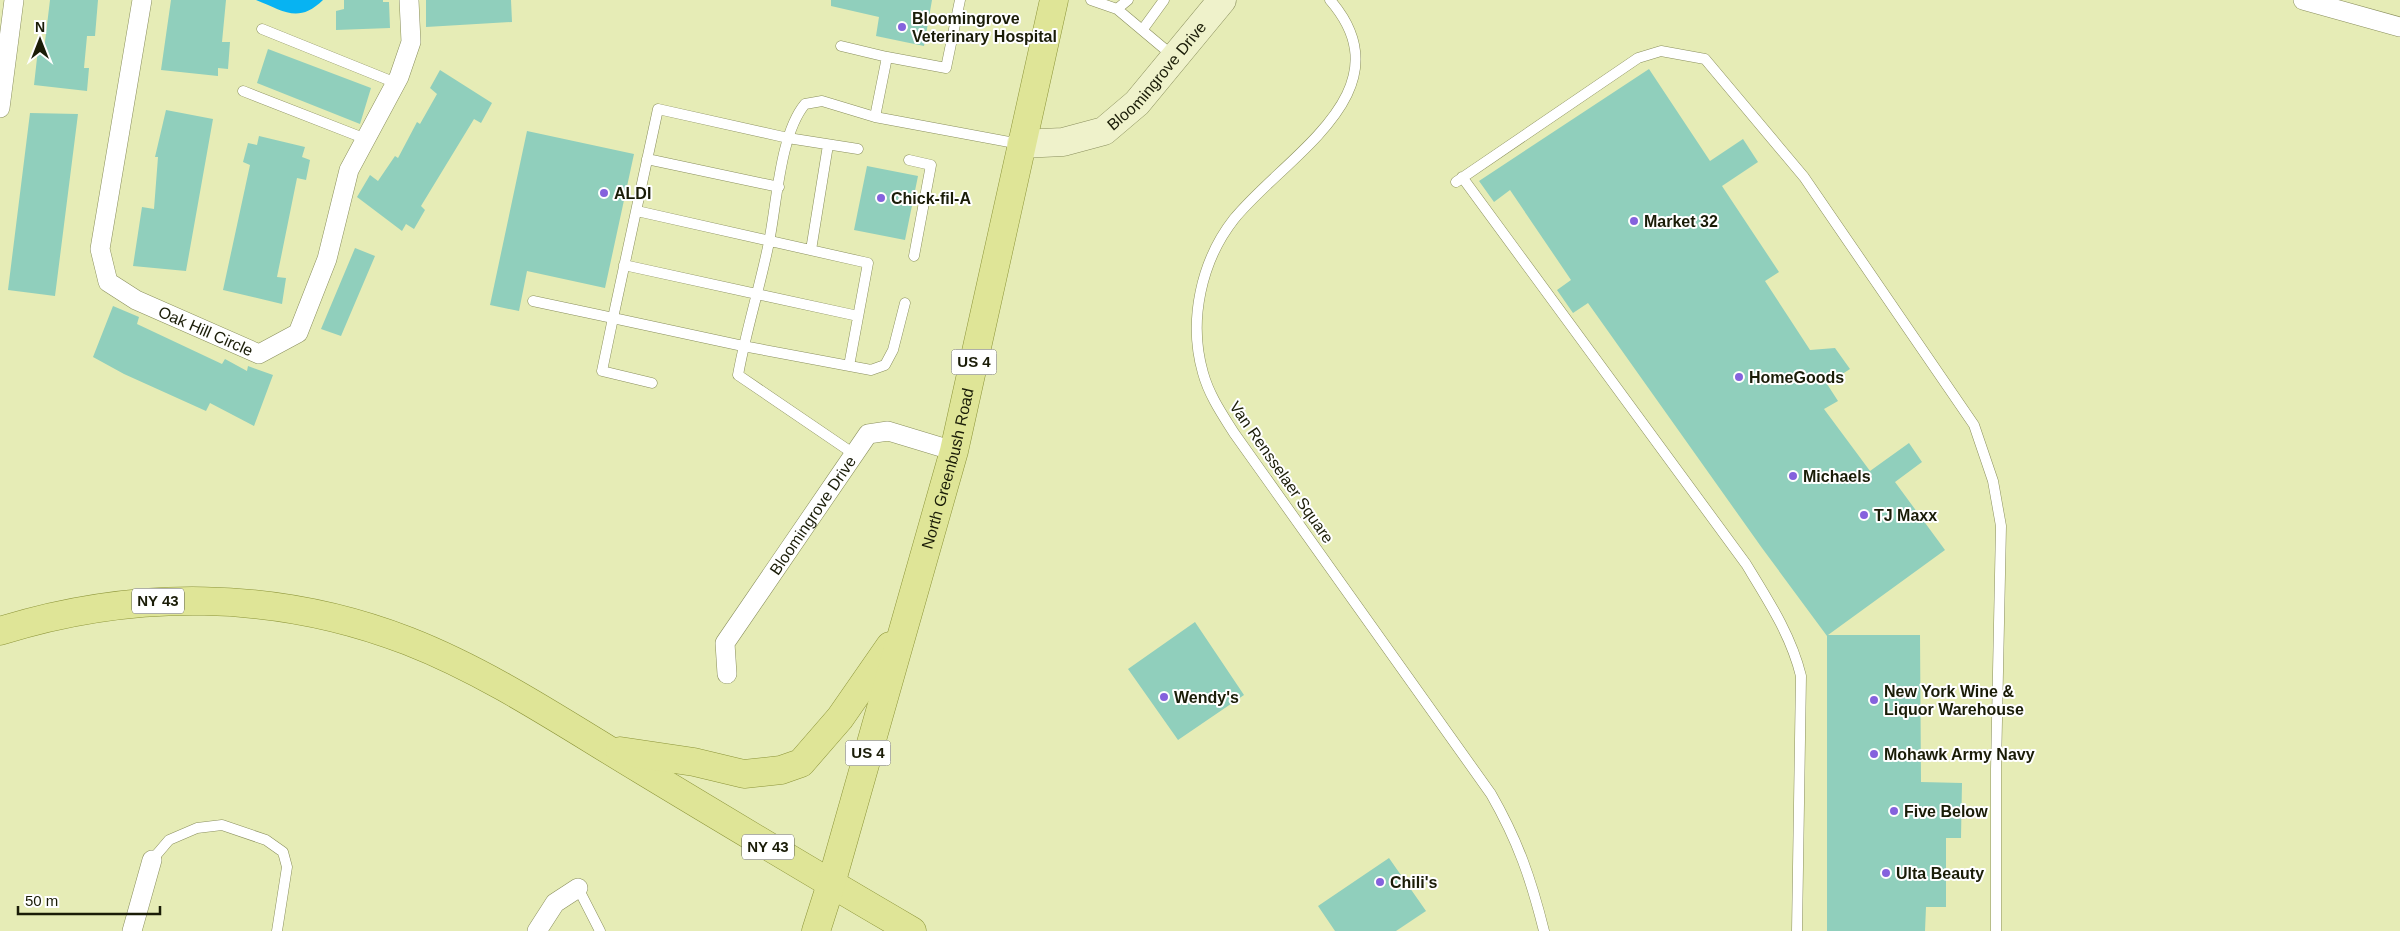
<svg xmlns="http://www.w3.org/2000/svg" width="2400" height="931" font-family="Arial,sans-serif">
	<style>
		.water { fill: #07b3f2 }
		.building { fill: #90cfbc }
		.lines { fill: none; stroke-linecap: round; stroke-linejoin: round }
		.lane-casing { stroke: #8a8f5d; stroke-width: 11 }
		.street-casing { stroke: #8a8f5d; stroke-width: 20 }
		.secondary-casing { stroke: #8a8f5d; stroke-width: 29 }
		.primary-casing { stroke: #8c9438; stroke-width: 29 }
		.lane { stroke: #fff; stroke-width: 10 }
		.street { stroke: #fff; stroke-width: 19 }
		.secondary { stroke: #eff2cb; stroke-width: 28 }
		.primary { stroke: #dfe597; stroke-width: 28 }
		.poi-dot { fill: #8562dd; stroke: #fff; stroke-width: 2 }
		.labels { text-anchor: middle; stroke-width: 4; stroke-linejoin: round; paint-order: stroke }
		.shield { fill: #fff; stroke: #5f6051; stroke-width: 1 }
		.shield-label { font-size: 15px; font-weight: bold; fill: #1a1c07 }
		.poi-label { font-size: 16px; font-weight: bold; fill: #1a1c07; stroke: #fff; text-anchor: start }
		.street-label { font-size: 16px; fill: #1a1c07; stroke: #fff }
	</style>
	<rect width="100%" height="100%" fill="#e6ecb6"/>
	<path class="water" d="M 256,0 L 323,0 C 298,24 284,11 256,0 Z"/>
	<path class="building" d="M 50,0 L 98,0 L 95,36 L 87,36 L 84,68 L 89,68 L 87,91 L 34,85 L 38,49 L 44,50 Z
		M 171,0 L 226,0 L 222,42 L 230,42 L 228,69 L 218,68 L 218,76 L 161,70 Z
		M 344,0 L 383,0 L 383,2 L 389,2 L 390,28 L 336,30 L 336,11 L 344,9 Z
		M 426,0 L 511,0 L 512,22 L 426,27 Z
		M 831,0 L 932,0 L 924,46 L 876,36 L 879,17 L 831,6 Z
		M 268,49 L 371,88 L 360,124 L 257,83 Z
		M 1649,69 L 1710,161 L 1743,139 L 1758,162 L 1722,186 L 1779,272 L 1765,281 L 1810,350 L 1835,348 L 1850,369 L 1827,384 L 1838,401 L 1824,409 L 1870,471 L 1909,443 L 1922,462 L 1895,482 L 1945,550 L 1828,635 L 1920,635 L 1921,782 L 1962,783 L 1961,838 L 1946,838 L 1946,907 L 1926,907 L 1925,931 L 1827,931 L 1827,636 L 1762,548 L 1588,303 L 1573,313 L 1557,290 L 1571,280 L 1510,190 L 1494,202 L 1479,181 Z
		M 440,70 L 492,103 L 481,123 L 474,119 L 421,206 L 425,210 L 414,229 L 406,224 L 402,231 L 357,197 L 370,175 L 378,181 L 395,156 L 398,158 L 417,122 L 420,124 L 437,94 L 430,88 Z
		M 166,110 L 213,119 L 186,271 L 133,266 L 142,207 L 154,209 L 158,157 L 155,157 Z
		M 30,113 L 78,114 L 55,296 L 8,290 Z
		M 527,131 L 634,154 L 605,288 L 527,271 L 519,311 L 490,305 Z
		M 259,136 L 305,147 L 302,157 L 310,160 L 306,180 L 297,178 L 277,277 L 286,278 L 282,304 L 223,290 L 250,165 L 243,162 L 248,143 L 257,145 Z
		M 867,166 L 918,176 L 905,240 L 854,230 Z
		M 355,248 L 375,256 L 341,336 L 321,329 Z
		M 113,306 L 139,317 L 137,324 L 222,364 L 225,359 L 247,371 L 248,366 L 273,375 L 254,426 L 210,403 L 206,411 L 124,374 L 93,357 Z
		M 1195,622 L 1244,695 L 1178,740 L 1128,669 Z
		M 1389,858 L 1426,911 L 1396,931 L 1335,931 L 1318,906 Z"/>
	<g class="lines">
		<g class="lane-casing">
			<path id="lane" d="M 1091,0 L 1117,9 L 1173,56
				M 1330,0 C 1409,91 1285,156 1234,219 C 1201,261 1188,321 1203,373 C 1209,395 1222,414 1234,433 L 1491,794 C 1518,841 1531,879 1544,931
				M 1117,9 L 1128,0
				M 262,29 L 396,83
				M 1143,29 L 1164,0
				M 841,46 L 887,57
				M 243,91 L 366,139
				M 875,117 L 887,57 L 946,68 L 960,0
				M 858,149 L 788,138 L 658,109 L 613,318 L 743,346 L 871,370 L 885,365 L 893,350 L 905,303
				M 647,159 L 779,187
				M 909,160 L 931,165 L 914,256
				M 1462,177 L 1746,564 C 1768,600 1791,635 1801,676 L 1797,931
				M 1456,182 L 1638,58 L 1661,51 L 1705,59 L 1804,177 L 1974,425 L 1993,481 L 2001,526 L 1996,769 L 1996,931
				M 637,211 L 868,263 L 849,366
				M 811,250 L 828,145
				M 624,265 L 858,316
				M 533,301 L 613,318 L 602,371 L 652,383
				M 854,454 L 738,375 C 746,330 760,287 769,242 C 777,202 780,134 805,104 L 822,101 L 875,117 L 1020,144
				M 152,860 L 169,840 L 197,828 L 222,825 L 266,840 L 283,852 L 287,867 L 277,931
				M 578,888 L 600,931"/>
		</g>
		<g class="street-casing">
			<g id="street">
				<path id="s1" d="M 142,0 L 100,249 L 108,282 L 136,300 L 259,354 L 298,333 L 327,259 L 349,170 L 399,77 L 411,42 L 409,0"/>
				<path d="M 2303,0 L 2400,27"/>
				<path d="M 0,108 L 14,0"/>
				<path id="s2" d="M 727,674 L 725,643 L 868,434 L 888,431 L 954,451"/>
				<path d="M 132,931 L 152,860"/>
				<path d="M 537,931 L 555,903 L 578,888"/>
			</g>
		</g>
		<g class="secondary-casing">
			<g id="secondary">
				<path id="s3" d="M 1021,144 L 1063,142 L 1104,131 L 1137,103 L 1222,0"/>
			</g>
		</g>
		<g class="primary-casing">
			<g id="primary">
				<path d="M 0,631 C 134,589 276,590 408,641 C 490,673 565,724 640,769 C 731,824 821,878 912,931"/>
				<path d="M 620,751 L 694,762 L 744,774 L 781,770 L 801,763 L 840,718 L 890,646"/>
				<path id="s4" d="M 816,931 L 831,884 L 954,451 L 1054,0"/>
			</g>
		</g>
		<use href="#lane" class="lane"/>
		<use href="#street" class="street"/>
		<use href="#secondary" class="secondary"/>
		<use href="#primary" class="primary"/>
	</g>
	<g class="poi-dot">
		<circle cx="902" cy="27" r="5"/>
		<circle cx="604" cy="193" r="5"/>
		<circle cx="881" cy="198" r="5"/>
		<circle cx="1634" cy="221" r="5"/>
		<circle cx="1739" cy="377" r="5"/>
		<circle cx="1793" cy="476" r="5"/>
		<circle cx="1864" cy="515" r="5"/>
		<circle cx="1164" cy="697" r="5"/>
		<circle cx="1874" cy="700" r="5"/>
		<circle cx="1874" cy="754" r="5"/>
		<circle cx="1894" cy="811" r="5"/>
		<circle cx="1886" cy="873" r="5"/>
		<circle cx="1380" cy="882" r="5"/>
	</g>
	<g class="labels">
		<g class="shield">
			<rect x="951.5" y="349.5" width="45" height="25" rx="4"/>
			<rect x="132" y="588.5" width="52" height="25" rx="4"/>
			<rect x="845.5" y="740.5" width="45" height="25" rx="4"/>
			<rect x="742" y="834.5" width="52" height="25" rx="4"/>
		</g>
		<g class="shield-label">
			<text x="974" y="367">US 4</text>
			<text x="158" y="606">NY 43</text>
			<text x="868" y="758">US 4</text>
			<text x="768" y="852">NY 43</text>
		</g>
		<g class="poi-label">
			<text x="912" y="24">Bloomingrove<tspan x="912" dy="18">Veterinary Hospital</tspan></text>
			<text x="614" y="199">ALDI</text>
			<text x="891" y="204">Chick-fil-A</text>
			<text x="1644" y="227">Market 32</text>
			<text x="1749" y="383">HomeGoods</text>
			<text x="1803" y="482">Michaels</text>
			<text x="1874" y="521">TJ Maxx</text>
			<text x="1884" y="697">New York Wine &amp;<tspan x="1884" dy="18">Liquor Warehouse</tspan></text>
			<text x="1174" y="703">Wendy's</text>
			<text x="1884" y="760">Mohawk Army Navy</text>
			<text x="1904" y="817">Five Below</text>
			<text x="1896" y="879">Ulta Beauty</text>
			<text x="1390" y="888">Chili's</text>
		</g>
		<g class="street-label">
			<text dy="6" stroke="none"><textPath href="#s3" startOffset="161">Bloomingrove Drive</textPath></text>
			<text dy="6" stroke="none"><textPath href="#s1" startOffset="396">Oak Hill Circle</textPath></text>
			<text dy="6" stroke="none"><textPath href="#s4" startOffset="481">North Greenbush Road</textPath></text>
			<text transform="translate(1282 472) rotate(55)" y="6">Van Rensselaer Square</text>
			<text dy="6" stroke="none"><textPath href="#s2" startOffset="186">Bloomingrove Drive</textPath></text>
		</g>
	</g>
	<g transform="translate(40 40)" stroke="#ffffff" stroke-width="4" paint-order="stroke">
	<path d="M0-4L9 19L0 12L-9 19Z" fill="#1a1c07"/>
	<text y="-8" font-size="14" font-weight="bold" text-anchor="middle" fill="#1a1c07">N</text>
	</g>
	<path d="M18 906v8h142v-8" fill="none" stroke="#1a1c07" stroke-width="2.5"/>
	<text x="25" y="906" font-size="15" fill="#1a1c07" stroke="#ffffff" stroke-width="4" paint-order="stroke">50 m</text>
</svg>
